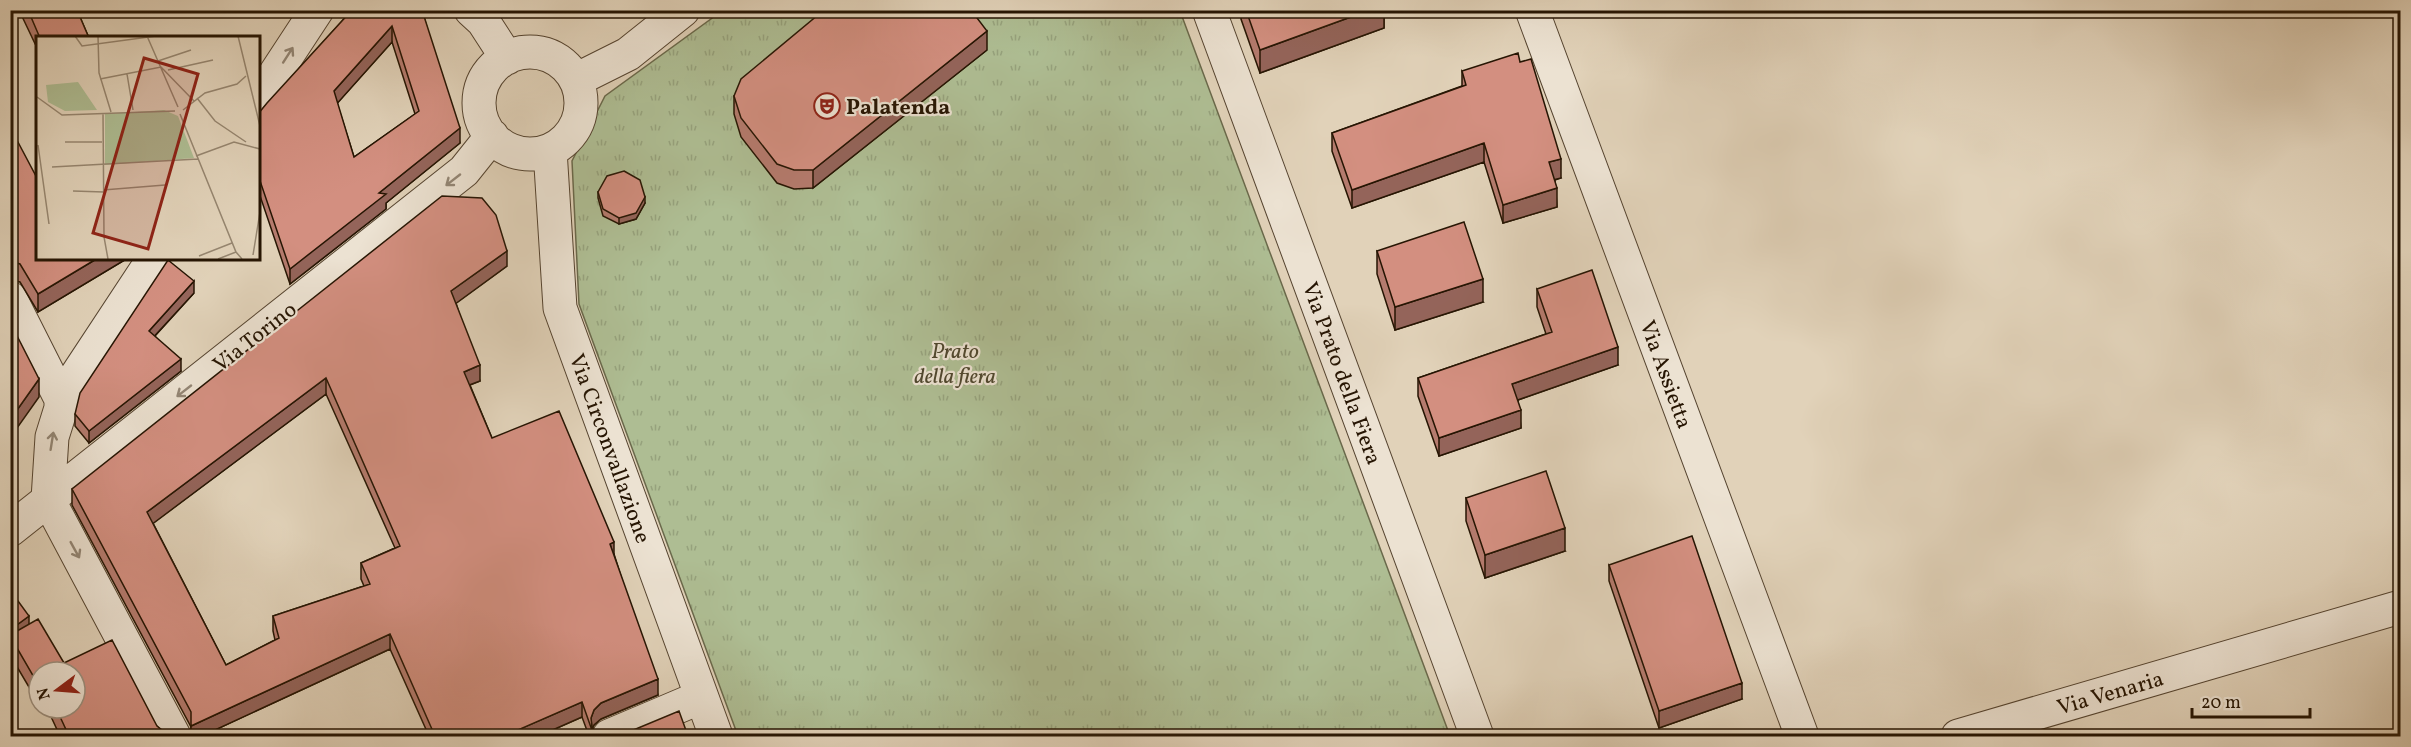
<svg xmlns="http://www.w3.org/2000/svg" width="2411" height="747" font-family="Vollkorn,serif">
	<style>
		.grass { fill: url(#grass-tufts); stroke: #6a694b; stroke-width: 1.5 }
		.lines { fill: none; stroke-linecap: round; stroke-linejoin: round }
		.minor-casing { stroke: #554430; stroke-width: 35 }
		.minor { stroke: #ece2d2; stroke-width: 33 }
		.wall { fill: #b57b6e; stroke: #261503; stroke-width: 1.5; fill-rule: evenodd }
		.shaded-wall { fill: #94645a; stroke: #261503; stroke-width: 1.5 }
		.building { fill: #d38f80; stroke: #261503; stroke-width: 1.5; fill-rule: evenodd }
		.oneway { stroke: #938675 }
		.labels { text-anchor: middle; stroke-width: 4.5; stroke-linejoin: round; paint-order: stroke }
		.poi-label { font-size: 22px; font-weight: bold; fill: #261503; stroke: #ece2d2; text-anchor: start }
		.street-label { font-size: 22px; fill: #261503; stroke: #ece2d2 }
		.park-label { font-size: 22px; font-style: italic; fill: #4f472e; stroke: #ece2d2 }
		.inset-road { fill: none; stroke: #968670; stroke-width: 1.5 }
		.view { fill: #8f2418; fill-opacity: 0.15; stroke: #8f2418; stroke-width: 3 }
		.inset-edge { fill: none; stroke: #261503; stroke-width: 3 }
	</style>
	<defs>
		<pattern id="grass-tufts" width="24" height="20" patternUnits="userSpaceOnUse" patternTransform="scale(1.5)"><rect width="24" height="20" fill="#aebd93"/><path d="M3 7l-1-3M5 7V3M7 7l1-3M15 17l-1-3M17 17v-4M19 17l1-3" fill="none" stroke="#96a27d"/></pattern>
	</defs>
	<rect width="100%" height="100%" fill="#e1d2b9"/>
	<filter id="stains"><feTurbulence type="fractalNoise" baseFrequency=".00333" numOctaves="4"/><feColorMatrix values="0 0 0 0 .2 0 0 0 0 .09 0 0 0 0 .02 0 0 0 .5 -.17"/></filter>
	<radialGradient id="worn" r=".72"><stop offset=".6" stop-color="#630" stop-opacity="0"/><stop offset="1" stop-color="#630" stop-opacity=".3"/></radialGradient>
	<path class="grass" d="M 722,11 L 1180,11 L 1450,736 L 738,736 L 579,304 L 572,161 L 605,96 Z"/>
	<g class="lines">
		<g class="minor-casing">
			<path id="minor" d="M 471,10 L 483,21 L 507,58
				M 1209,10 L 1477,736
				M 1532,10 L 1802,736
				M479 103a51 51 0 1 1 102 0a51 51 0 1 1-102 0Z
				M 576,80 L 628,54 L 683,10
				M 258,100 L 317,10
				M 550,150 L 560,308 L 716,736
				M 154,258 L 61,399 L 61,408 L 52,437 L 48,499 L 174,736
				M 10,298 L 61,399
				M 10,530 L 464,171 L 492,136
				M 609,736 L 701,697
				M 1958,736 L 2400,607"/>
		</g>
		<use href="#minor" class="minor"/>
	</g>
	<path class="wall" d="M 19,10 L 77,10 L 89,38 L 38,38 L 38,50 Z
		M 352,10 L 422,10 L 460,143 L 386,203 L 386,209 L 290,284 L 258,190 L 258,114 ZM 392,42 L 415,114 L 354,157 L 337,103 Z
		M 1241,10 L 1384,10 L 1384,28 L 1260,73 L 1241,19 Z
		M 987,50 L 813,188 L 794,189 L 777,183 L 741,137 L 734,114 L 734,96 Z
		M 1462,71 L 1561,178 L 1555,180 L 1557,207 L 1503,223 L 1484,162 L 1352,208 L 1332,151 L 1332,133 L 1462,86 Z
		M 10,127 L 38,258 L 128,258 L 38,312 L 20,282 L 10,280 Z
		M 598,192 L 645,203 L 636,219 L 619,224 L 603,216 L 598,198 Z
		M 1377,251 L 1483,302 L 1395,330 L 1377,274 Z
		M 507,266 L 456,303 L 480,381 L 470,385 L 492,438 L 614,554 L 658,695 L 601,719 L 594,725 L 592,728 L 598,736 L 601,736 L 589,736 L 582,717 L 539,736 L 429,736 L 390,649 L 202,736 L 191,736 L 191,727 L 72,505 L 72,489 ZM 326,394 L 395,548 L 361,563 L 361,579 L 364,586 L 273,616 L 273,631 L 275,640 L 226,665 L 153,523 Z
		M 1537,289 L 1618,365 L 1518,400 L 1521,428 L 1439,456 L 1418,396 L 1418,378 L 1546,334 L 1537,307 Z
		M 194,293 L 155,336 L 181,371 L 89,443 L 75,426 L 75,414 Z
		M 1466,498 L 1565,551 L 1485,578 L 1466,521 Z
		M 1609,565 L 1742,699 L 1659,728 L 1609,581 Z
		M 10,590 L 29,624 L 64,663 L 157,726 L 167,736 L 60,736 L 47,708 L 75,708 L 39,672 L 39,704 L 10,655 Z"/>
	<path class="shaded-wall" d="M 1370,10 L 1384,10 L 1384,28 L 1260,73 L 1260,50 Z
		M 392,26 L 392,42 L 334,107 L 334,91 Z
		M 987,31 L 987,50 L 813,188 L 813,170 Z
		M 460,128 L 460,143 L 386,203 L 386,209 L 290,284 L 290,269 L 379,193 Z
		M 1484,143 L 1484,162 L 1352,208 L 1352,190 Z
		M 1561,159 L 1561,178 L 1549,181 L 1549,162 Z
		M 1557,188 L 1557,207 L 1503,223 L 1503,205 Z
		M 645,197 L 645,203 L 636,219 L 619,224 L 619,218 Z
		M 507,251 L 507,266 L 451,307 L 451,291 Z
		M 98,258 L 128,258 L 38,312 L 38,294 Z
		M 1483,279 L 1483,302 L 1395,330 L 1395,307 Z
		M 194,281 L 194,293 L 149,342 L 149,331 Z
		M 1618,347 L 1618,365 L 1512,402 L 1512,384 Z
		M 181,359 L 181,371 L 89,443 L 89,431 Z
		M 480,365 L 480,381 L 464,387 L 464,372 Z
		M 326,378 L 326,394 L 147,528 L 147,512 Z
		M 39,379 L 39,397 L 10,438 L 10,420 Z
		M 1521,410 L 1521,428 L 1439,456 L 1439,438 Z
		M 1565,528 L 1565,551 L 1485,578 L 1485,555 Z
		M 614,542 L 614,558 L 610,544 Z
		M 29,616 L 29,634 L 10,636 L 10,630 Z
		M 390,634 L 390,649 L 202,736 L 191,736 L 191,726 Z
		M 658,679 L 658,695 L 601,719 L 594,725 L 592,730 L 591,718 L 594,710 L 601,703 Z
		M 1742,683 L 1742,699 L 1659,728 L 1659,711 Z
		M 582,702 L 582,717 L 539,736 L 504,736 Z"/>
	<path class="building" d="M 28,10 L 77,10 L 89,38 L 40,38 Z
		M 352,10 L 422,10 L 460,128 L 379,193 L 386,194 L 290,269 L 258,175 L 258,114 L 267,103 ZM 392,26 L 419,111 L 354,157 L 334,91 Z
		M 824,10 L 971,10 L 987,31 L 813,170 L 794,170 L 777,164 L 741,118 L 734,96 L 741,79 Z
		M 1246,10 L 1370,10 L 1260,50 Z
		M 1518,53 L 1520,62 L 1531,59 L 1561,159 L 1549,162 L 1557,188 L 1503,205 L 1484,143 L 1352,190 L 1332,133 L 1466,85 L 1462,71 Z
		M 10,127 L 38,180 L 38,258 L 98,258 L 38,294 L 20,264 L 10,261 Z
		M 624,171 L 640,180 L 645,197 L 636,213 L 619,218 L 603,209 L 598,192 L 607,176 Z
		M 442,196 L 482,198 L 496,215 L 507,251 L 451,291 L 480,365 L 464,372 L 492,438 L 559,411 L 614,542 L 610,544 L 658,679 L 601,703 L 594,710 L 591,718 L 592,727 L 598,736 L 601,736 L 594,736 L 582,702 L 504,736 L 435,736 L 390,634 L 191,726 L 191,712 L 72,489 ZM 326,378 L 400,546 L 361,563 L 370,584 L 273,616 L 279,638 L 226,665 L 147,512 Z
		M 1464,222 L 1483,279 L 1395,307 L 1377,251 Z
		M 168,260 L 194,281 L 149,331 L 181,359 L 89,431 L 75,414 L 80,393 Z
		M 1592,270 L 1618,347 L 1512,384 L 1521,410 L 1439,438 L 1418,378 L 1552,332 L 1537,289 Z
		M 10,322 L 39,379 L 10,420 Z
		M 1546,471 L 1565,528 L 1485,555 L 1466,498 Z
		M 1692,536 L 1742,683 L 1659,711 L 1609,565 Z
		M 10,590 L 29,616 L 10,630 Z
		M 38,619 L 64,663 L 112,640 L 157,726 L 167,734 L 164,735 L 165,736 L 69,736 L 56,708 L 75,708 L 75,672 L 39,672 L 39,686 L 10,636 L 10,635 Z
		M 679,711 L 688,736 L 619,736 Z"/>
	<defs><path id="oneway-shaft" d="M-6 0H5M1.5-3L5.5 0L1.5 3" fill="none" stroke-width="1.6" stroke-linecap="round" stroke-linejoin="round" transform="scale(1.5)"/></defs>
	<g class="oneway">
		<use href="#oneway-shaft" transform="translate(288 55) rotate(-57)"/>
		<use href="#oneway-shaft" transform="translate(453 180) rotate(142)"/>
		<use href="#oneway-shaft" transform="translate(184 391) rotate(142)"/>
		<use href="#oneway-shaft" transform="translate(52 441) rotate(-81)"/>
		<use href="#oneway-shaft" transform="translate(75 550) rotate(61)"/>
	</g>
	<defs>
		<g id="theatre-ring" transform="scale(1.35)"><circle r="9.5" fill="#ece2d2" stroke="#8f2418" stroke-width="1.5"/><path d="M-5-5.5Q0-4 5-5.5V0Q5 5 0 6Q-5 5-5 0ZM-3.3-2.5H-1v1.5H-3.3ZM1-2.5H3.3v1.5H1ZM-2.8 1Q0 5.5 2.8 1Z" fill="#8f2418"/></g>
	</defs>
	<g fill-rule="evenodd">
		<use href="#theatre-ring" x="827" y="106"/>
	</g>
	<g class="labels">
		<g class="poi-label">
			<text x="846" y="114">Palatenda</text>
		</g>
		<g class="street-label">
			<text transform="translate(254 336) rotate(-38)" y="8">Via Torino</text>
			<text transform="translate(1343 373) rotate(70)" y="8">Via Prato della Fiera</text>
			<text transform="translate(1667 374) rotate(70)" y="8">Via Assietta</text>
			<text transform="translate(611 448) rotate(70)" y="8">Via Circonvallazione</text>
			<text transform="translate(2110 692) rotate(-16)" y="8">Via Venaria</text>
		</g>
		<g class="park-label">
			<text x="955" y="358">Prato<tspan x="955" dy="25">della fiera</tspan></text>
		</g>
	</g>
	<g transform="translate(36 36)">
		<rect width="224" height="224" fill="#e1d2b9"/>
		<path d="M 42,46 L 61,74 L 29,75 L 12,66 L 10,49 ZM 128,74 L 142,80 L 158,122 L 69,129 L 69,78 Z" fill="#aebd93"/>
		<path class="inset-road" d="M 39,0 L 46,10 L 120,0M 62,0 L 63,37 L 75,76M 111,0 L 142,71M 202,0 L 224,90M 122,25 L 155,14M 132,34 L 177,24M 91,38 L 97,74M 64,43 L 125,31 L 158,65M 1,61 L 26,79 L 139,75M 161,62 L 179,85 L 210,106M 147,74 L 169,57 L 201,48 L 210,40M 67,77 L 68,201 L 72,223M 144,78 L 200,216 L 206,223M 29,106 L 66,106M 2,109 L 13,188M 160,120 L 198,106 L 224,113M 16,131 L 162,123M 67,154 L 129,149M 37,155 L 68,156M 217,219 L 224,176M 163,220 L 196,207M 182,223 L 200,216"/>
		<path class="view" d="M 108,22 L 162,38 L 112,213 L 57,197 Z"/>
		<rect width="224" height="224" class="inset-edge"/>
	</g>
	<rect width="2411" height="747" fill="none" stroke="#e1d2b9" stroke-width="36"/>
	<rect x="12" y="12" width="2387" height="723" fill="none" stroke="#261503" stroke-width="3"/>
	<rect x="18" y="18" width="2375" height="711" fill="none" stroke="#261503" stroke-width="1.5"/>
	<g transform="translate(57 690) rotate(254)"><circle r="28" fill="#ece2d2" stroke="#9d907f" stroke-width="1.5"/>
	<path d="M0-4.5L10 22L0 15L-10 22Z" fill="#8f2418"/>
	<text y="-9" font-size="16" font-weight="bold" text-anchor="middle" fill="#261503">N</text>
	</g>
	<path d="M2192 708v9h118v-9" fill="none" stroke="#261503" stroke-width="3"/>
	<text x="2201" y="708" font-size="18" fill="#261503" stroke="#ece2d2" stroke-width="4.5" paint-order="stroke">20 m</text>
	<rect width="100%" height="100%" filter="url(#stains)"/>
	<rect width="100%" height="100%" fill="url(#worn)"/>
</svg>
